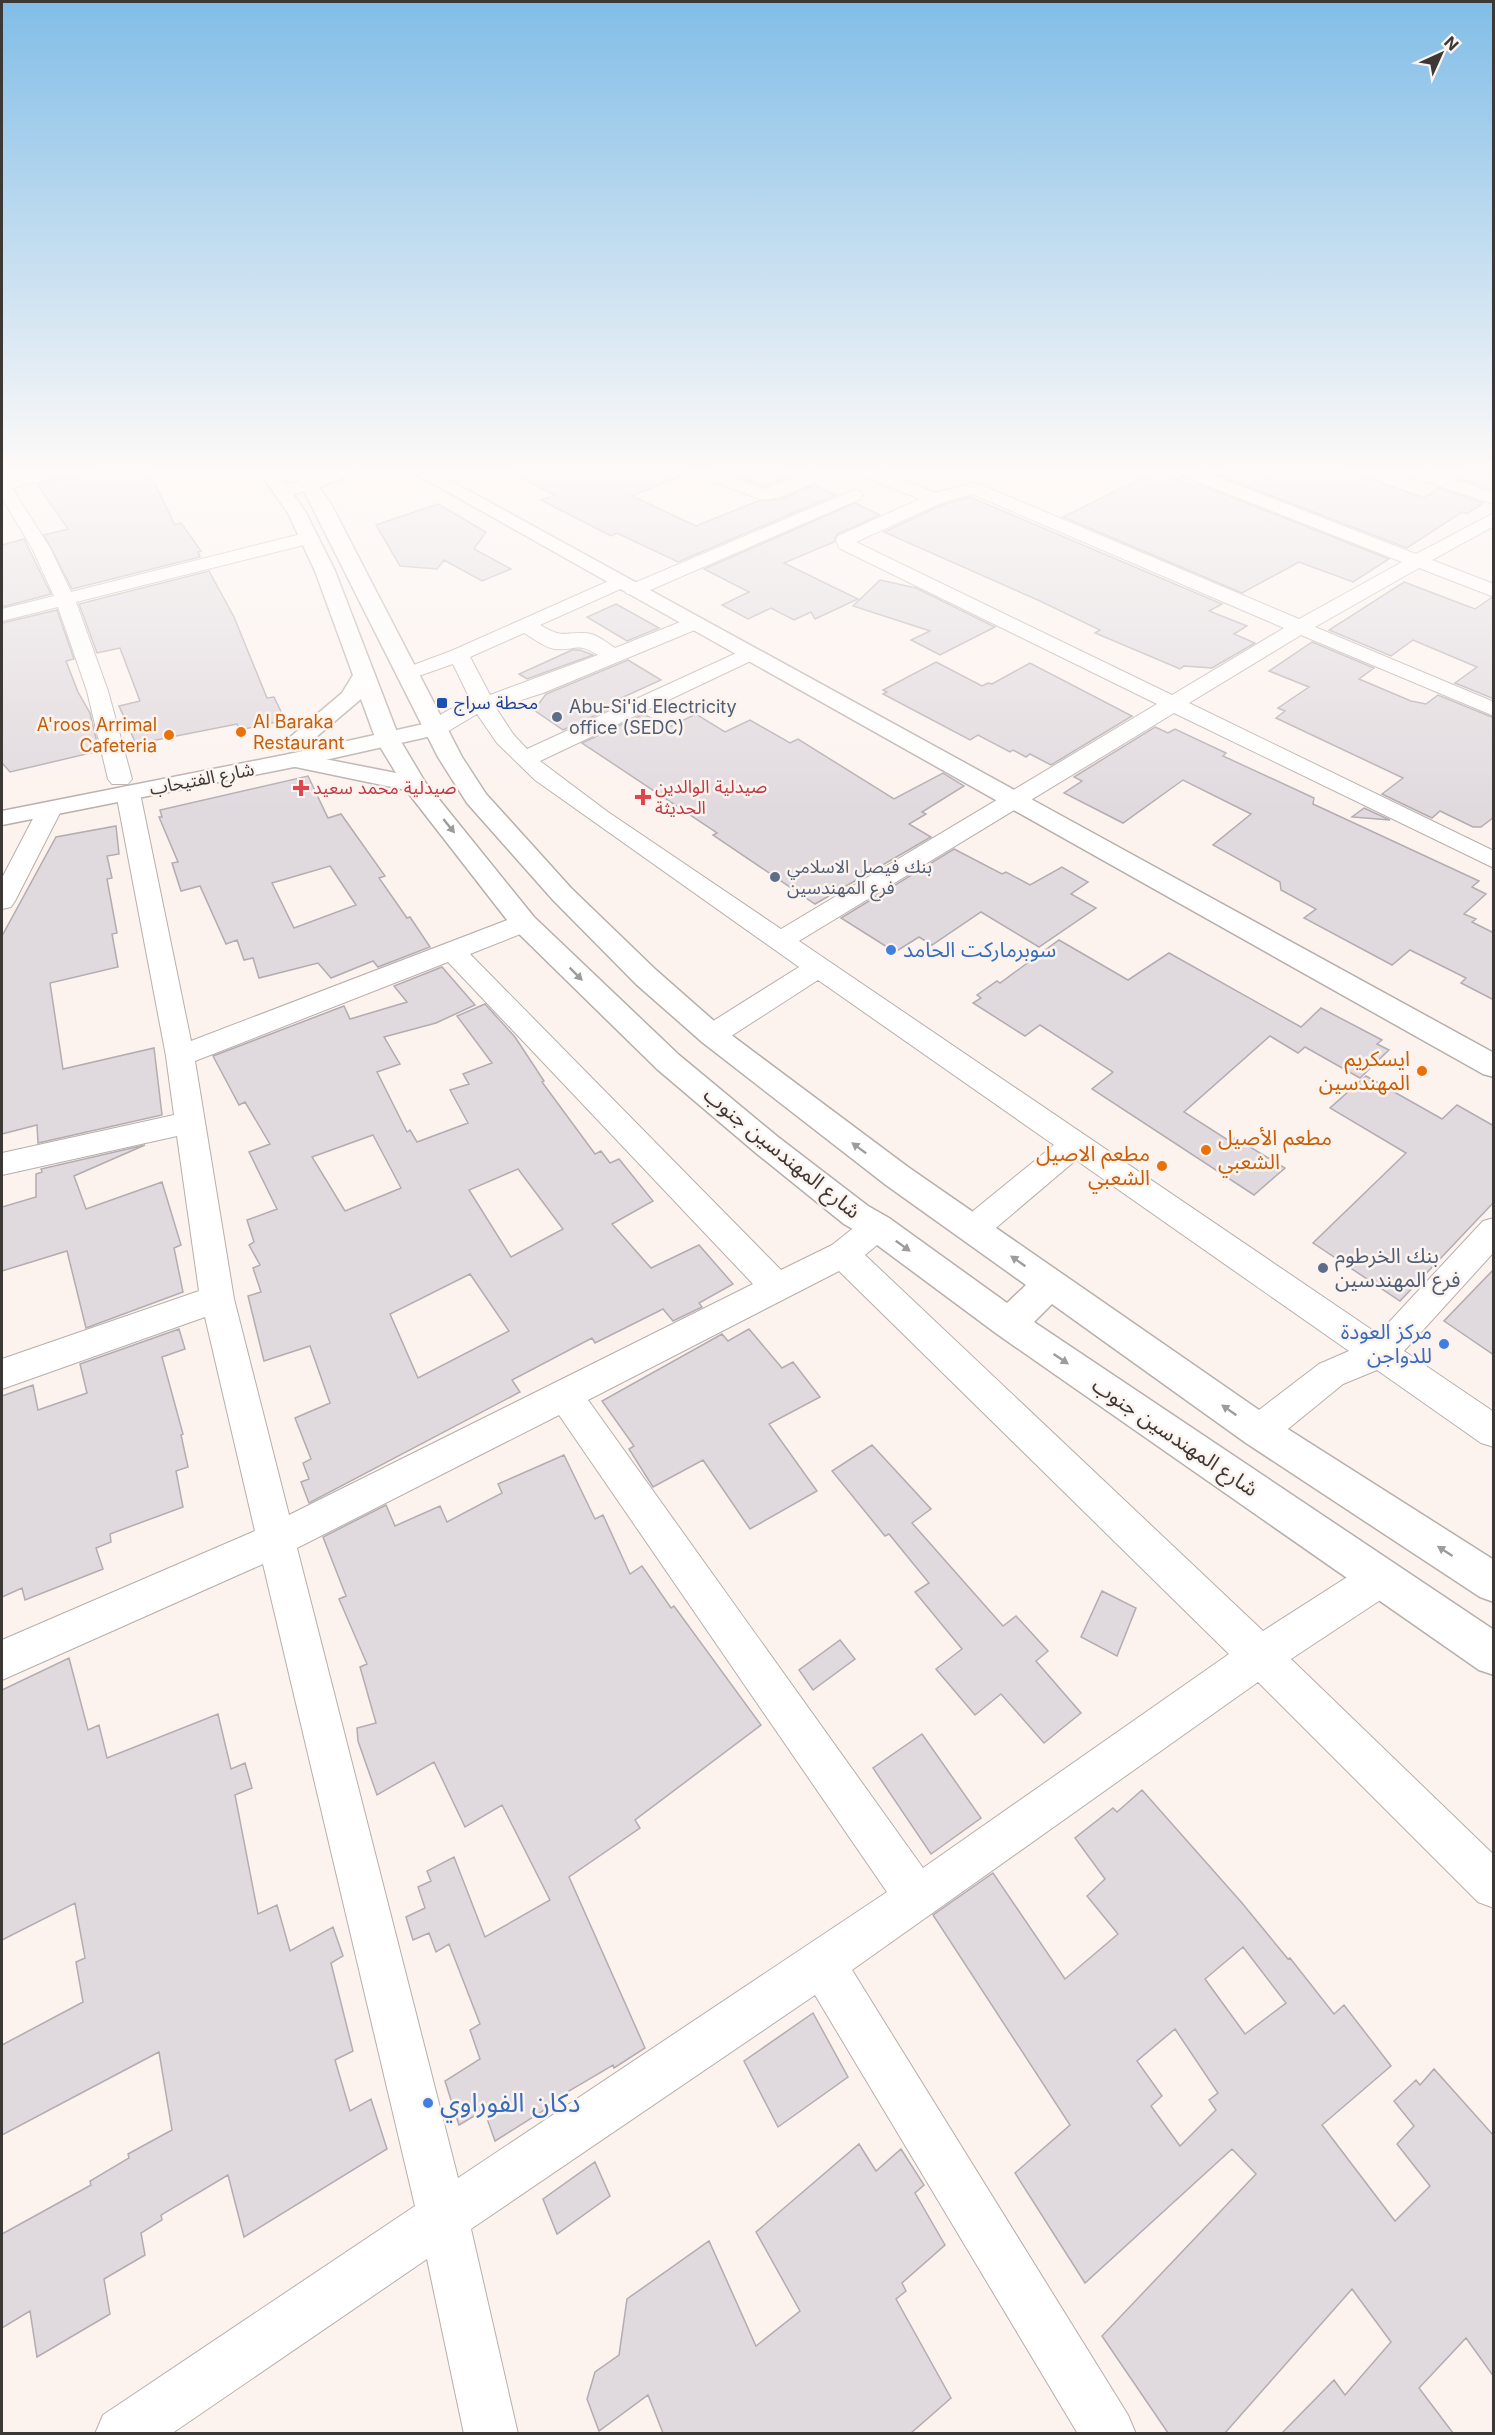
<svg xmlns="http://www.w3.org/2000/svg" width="1495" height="2435" font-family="Inter,'Noto Sans Arabic',sans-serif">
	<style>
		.building { fill: #e0d9de; stroke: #b3acb1; stroke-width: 1.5; fill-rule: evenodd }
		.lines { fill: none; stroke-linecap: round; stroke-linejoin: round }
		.street-casing { stroke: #b7afab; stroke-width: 2 }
		.secondary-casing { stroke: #b7afab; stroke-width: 3 }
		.highway-casing { stroke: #b7afab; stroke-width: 3 }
		.street { fill: #fff; fill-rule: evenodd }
		.secondary { fill: #fff; fill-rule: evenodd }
		.highway { fill: #fff; fill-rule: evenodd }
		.oneway { fill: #9d9c9a }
		.transit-dot { fill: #1a4fb4; stroke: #fcf3ef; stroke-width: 2 }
		.service-dot { fill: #5c6f8a; stroke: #fcf3ef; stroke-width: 2 }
		.food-dot { fill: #e8710a; stroke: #fcf3ef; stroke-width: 2 }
		.health-dot { fill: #e0444e; stroke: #fcf3ef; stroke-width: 2 }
		.shop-dot { fill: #3f7fe0; stroke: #fcf3ef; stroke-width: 2 }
		.labels { text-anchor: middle; stroke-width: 5; stroke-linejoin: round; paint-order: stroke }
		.far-transit-label { font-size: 18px; fill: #164399; stroke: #fcf3ef; text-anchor: start }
		.far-service-label { font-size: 18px; fill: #4e5e75; stroke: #fcf3ef; text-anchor: start }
		.far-food-label { font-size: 18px; fill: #c56008; stroke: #fcf3ef; text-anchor: start }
		.far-street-label { font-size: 18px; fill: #3b3836; stroke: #fcf3ef }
		.far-health-label { font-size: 18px; fill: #be3a42; stroke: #fcf3ef; text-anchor: start }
		.shop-label { font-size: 21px; fill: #366cbe; stroke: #fcf3ef; text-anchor: start }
		.food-label { font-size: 21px; fill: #c56008; stroke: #fcf3ef; text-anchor: end }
		.street-label { font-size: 21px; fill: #3b3836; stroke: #fcf3ef }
		.service-label { font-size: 21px; fill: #4e5e75; stroke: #fcf3ef; text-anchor: start }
		.near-shop-label { font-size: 26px; fill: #366cbe; stroke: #fcf3ef; text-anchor: start }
	</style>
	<rect width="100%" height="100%" fill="#fcf3ef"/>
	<path class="building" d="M 98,470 L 148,470 L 175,525 L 181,523 L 201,551 L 198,552 L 200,557 L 72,589 L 44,535 L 68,529 L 37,484 Z
		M 505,470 L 689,470 L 690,472 L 632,496 L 696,526 L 758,501 L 782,499 L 814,485 L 836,495 L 678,562 L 617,533 L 611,536 L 541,500 L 555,495 Z
		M 721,470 L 781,470 L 793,475 L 764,487 Z
		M 1227,470 L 1345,470 L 1424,498 L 1439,488 L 1483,503 L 1467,514 L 1462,512 L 1407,548 L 1217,475 Z
		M 1473,470 L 1494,470 L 1494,490 L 1459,479 Z
		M 1156,471 L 1195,486 L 1198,484 L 1389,559 L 1353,582 L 1299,562 L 1242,593 L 1063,517 Z
		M 970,497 L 1222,604 L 1209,611 L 1247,626 L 1234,634 L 1255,643 L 1212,668 L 1184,666 L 1180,669 L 1095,633 L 1100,630 L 1040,601 L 884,532 L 942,505 Z
		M 855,503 L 880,515 L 837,534 L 834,542 L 784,563 L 858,599 L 815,619 L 811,612 L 794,620 L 771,608 L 748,619 L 722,605 L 749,592 L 704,569 Z
		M 438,504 L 486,532 L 474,549 L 511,569 L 482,581 L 444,560 L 437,569 L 400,566 L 376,525 Z
		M 24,539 L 51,594 L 2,607 L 2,545 Z
		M 209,571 L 234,617 L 267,698 L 274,697 L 285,720 L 240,730 L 237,724 L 136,744 L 119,706 L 140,701 L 120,648 L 97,653 L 79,604 Z
		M 880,580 L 916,588 L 995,627 L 940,655 L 911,640 L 930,631 L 853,606 Z
		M 1404,582 L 1475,609 L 1491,598 L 1494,599 L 1494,699 L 1455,683 L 1477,667 L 1413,640 L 1391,656 L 1329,630 Z
		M 616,604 L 659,628 L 627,641 L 587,617 Z
		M 57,610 L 74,659 L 66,661 L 78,692 L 90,713 L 99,751 L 10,772 L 2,763 L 2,623 Z
		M 1312,642 L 1374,668 L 1359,679 L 1411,701 L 1426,704 L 1438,695 L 1494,718 L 1494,817 L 1481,827 L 1473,827 L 1440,811 L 1432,818 L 1382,794 L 1403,778 L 1276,718 L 1285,711 L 1278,708 L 1309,687 L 1269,671 Z
		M 572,650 L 580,650 L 593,655 L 527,679 L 519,674 Z
		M 628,660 L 661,680 L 619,699 L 625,702 L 563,730 L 534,710 L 546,694 Z
		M 936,662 L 982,686 L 988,683 L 992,684 L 1030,663 L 1132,716 L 1051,765 L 1030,754 L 1026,757 L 1013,750 L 1010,752 L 978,735 L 970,740 L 883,694 L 887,692 L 883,690 Z
		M 644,714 L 667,728 L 696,714 L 725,732 L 750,720 L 790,743 L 798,739 L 894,799 L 943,773 L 964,786 L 922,812 L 926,814 L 909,824 L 931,837 L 815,904 L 713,835 L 717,833 L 582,743 Z
		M 1155,727 L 1168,733 L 1175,729 L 1226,753 L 1223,756 L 1314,798 L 1313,804 L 1479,881 L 1472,887 L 1486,894 L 1464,914 L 1476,919 L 1472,922 L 1494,933 L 1494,1000 L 1461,983 L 1466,978 L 1410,950 L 1392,965 L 1304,918 L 1316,909 L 1281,890 L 1280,882 L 1213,845 L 1251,814 L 1183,780 L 1123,823 L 1064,793 L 1082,781 L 1074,777 Z
		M 308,776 L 328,818 L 341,814 L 385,876 L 379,878 L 407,918 L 410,917 L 430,947 L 378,967 L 373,961 L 331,978 L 318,963 L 259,978 L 253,958 L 244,960 L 237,940 L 226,944 L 200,886 L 181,891 L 172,863 L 178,862 L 159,817 L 162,817 L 160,810 ZM 330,866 L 356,905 L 294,928 L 272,883 Z
		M 1364,808 L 1390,820 L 1352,817 Z
		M 116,826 L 119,854 L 107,856 L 112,878 L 107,879 L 117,933 L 112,934 L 118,967 L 50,983 L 63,1069 L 154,1048 L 162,1115 L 38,1143 L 37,1125 L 2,1134 L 2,936 L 56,837 Z
		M 954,849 L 1002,874 L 1006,872 L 1030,885 L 1062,867 L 1088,882 L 1071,894 L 1096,908 L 1039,947 L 981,912 L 932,945 L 919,937 L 895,952 L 841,918 Z
		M 1059,940 L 1128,980 L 1169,953 L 1301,1027 L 1321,1008 L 1382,1040 L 1377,1044 L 1389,1050 L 1360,1078 L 1305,1047 L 1298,1053 L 1270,1036 L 1184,1112 L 1231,1142 L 1235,1138 L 1285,1168 L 1254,1195 L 1092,1089 L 1113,1072 L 1040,1025 L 1025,1036 L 973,1003 L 981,998 L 977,995 L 997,981 L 1000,983 Z
		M 442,967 L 475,1005 L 436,1023 L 384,1037 L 400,1064 L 377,1072 L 407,1132 L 410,1130 L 417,1142 L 468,1123 L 450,1090 L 469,1084 L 463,1074 L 492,1063 L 457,1016 L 485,1004 L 515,1037 L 544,1081 L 542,1082 L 595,1154 L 601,1151 L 610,1163 L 619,1159 L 653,1201 L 612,1224 L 651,1268 L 699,1245 L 733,1284 L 699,1303 L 702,1307 L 673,1321 L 663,1309 L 595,1343 L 592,1338 L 512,1380 L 520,1392 L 309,1503 L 301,1482 L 309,1479 L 303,1463 L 311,1459 L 295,1418 L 330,1403 L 310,1346 L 264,1361 L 248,1296 L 261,1292 L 253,1268 L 260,1265 L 249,1245 L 254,1242 L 247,1220 L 277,1209 L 249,1152 L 270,1144 L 245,1102 L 239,1105 L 213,1056 L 344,1006 L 350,1019 L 407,1002 L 394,986 ZM 373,1135 L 401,1188 L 345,1211 L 312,1157 ZM 518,1169 L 563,1229 L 511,1257 L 469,1190 ZM 470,1274 L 509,1331 L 418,1378 L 390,1314 Z
		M 1366,1076 L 1442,1119 L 1457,1105 L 1494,1126 L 1494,1202 L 1400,1301 L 1313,1243 L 1406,1153 L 1330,1108 Z
		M 145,1145 L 74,1176 L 86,1209 L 162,1182 L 181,1245 L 174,1248 L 183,1292 L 86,1328 L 67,1251 L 2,1271 L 2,1207 L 36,1197 L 36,1174 L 42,1172 L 41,1169 Z
		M 1494,1269 L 1494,1355 L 1444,1321 Z
		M 179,1329 L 185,1349 L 162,1357 L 183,1434 L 181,1435 L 188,1467 L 176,1471 L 183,1507 L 110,1534 L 111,1542 L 96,1548 L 103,1569 L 25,1600 L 22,1588 L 2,1597 L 2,1396 L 33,1385 L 38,1410 L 87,1393 L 80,1364 Z
		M 749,1329 L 782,1368 L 793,1362 L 820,1397 L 769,1424 L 817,1491 L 750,1529 L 703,1460 L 653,1487 L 629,1449 L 634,1446 L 602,1401 L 722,1334 L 728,1341 Z
		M 872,1445 L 931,1509 L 912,1523 L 1003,1626 L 1016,1616 L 1048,1651 L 1036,1661 L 1081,1713 L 1044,1743 L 1001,1694 L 975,1715 L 936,1669 L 962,1649 L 915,1592 L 929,1583 L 889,1534 L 885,1536 L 832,1471 Z
		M 564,1455 L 595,1519 L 603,1515 L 630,1574 L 642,1566 L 671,1608 L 674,1606 L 761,1725 L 635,1820 L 640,1828 L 569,1877 L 645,2048 L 614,2068 L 613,2065 L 545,2105 L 546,2109 L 495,2141 L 484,2110 L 459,2125 L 445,2081 L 480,2059 L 470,2030 L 480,2024 L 449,1944 L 436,1952 L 429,1933 L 413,1940 L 406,1917 L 425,1908 L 418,1887 L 431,1881 L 427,1871 L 454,1857 L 485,1937 L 550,1900 L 502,1805 L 465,1827 L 434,1762 L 377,1795 L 358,1741 L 357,1728 L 376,1723 L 360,1667 L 367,1664 L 339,1599 L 346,1596 L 323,1537 L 386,1505 L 395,1526 L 440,1506 L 447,1522 L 502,1493 L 498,1484 Z
		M 1102,1591 L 1136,1608 L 1117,1656 L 1081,1637 Z
		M 840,1640 L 855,1659 L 813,1690 L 799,1670 Z
		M 69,1658 L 88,1730 L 99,1725 L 107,1758 L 218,1714 L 231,1769 L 245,1763 L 252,1788 L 235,1795 L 258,1914 L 277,1905 L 290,1951 L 333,1927 L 343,1956 L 331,1963 L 353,2051 L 335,2060 L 350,2111 L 371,2099 L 387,2149 L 244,2237 L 228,2175 L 161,2215 L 162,2220 L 141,2233 L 145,2255 L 104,2279 L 110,2314 L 37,2357 L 30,2311 L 2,2328 L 2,2234 L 91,2185 L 90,2181 L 129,2158 L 128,2154 L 172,2130 L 159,2052 L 2,2135 L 2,2045 L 83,2002 L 76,1962 L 85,1958 L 75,1903 L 2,1940 L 2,1690 Z
		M 922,1734 L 981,1818 L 931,1854 L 873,1768 Z
		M 1142,1790 L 1242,1903 L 1288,1959 L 1290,1958 L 1334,2014 L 1344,2005 L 1391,2066 L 1322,2125 L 1395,2221 L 1430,2186 L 1397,2144 L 1414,2126 L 1394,2101 L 1416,2080 L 1420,2085 L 1434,2069 L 1494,2136 L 1494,2377 L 1466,2338 L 1419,2388 L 1453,2433 L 1282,2433 L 1334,2380 L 1345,2395 L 1391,2342 L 1352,2289 L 1225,2433 L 1168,2433 L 1102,2336 L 1256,2174 L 1232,2149 L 1085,2283 L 1015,2173 L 1070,2125 L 933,1915 L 993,1873 L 1065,1979 L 1118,1934 L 1087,1896 L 1105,1879 L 1075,1838 L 1113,1808 L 1117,1812 ZM 1243,1947 L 1286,2003 L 1245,2034 L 1205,1979 ZM 1175,2029 L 1218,2093 L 1209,2100 L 1216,2110 L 1180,2146 L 1151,2106 L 1162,2096 L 1137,2061 Z
		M 813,2013 L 848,2077 L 778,2127 L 744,2061 Z
		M 859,2144 L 876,2171 L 901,2149 L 924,2185 L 915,2193 L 945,2245 L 902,2283 L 906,2291 L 896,2299 L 951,2398 L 911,2433 L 663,2433 L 648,2395 L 599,2431 L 587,2399 L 595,2372 L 619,2355 L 627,2299 L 709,2241 L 756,2346 L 800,2311 L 756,2232 Z
		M 595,2162 L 610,2196 L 557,2234 L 543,2199 Z"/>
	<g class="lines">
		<g class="street-casing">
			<path id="street" d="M 41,470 L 71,470 L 68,474 L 12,488 L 50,548 L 71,592 L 309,532 L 318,538 L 316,542 L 76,602 L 108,691 L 132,779 L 128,784 L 112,784 L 108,779 L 87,691 L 58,607 L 2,621 L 2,609 L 54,596 L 32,548 L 2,498 L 2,480 Z
				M 691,470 L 715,470 L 764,489 L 814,470 L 837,470 L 834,474 L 781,497 L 762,500 L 694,474 Z
				M 854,470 L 878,470 L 936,493 L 973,483 L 979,484 L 1299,619 L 1402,562 L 1178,474 L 1175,470 L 1199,470 L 1416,554 L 1494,513 L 1494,526 L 1432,560 L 1494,584 L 1494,597 L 1419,568 L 1315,627 L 1494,702 L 1494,716 L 1301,635 L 1189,703 L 1494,851 L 1494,868 L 1174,713 L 799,941 L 1378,1334 L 1483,1221 L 1494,1218 L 1494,1252 L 1404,1351 L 1494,1412 L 1494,1447 L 1481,1443 L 1377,1370 L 1343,1384 L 1272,1442 L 1259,1447 L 1246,1442 L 1241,1431 L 1246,1420 L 1319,1364 L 1349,1351 L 1076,1160 L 984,1238 L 973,1241 L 962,1238 L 957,1229 L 962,1220 L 1054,1145 L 818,980 L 722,1042 L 712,1045 L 702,1042 L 698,1035 L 702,1028 L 799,967 L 535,780 L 497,743 L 477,714 L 445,733 L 429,733 L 426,728 C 435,715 456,706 471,701 L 453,664 L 407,680 L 400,678 L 396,674 L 400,670 L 451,651 L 620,576 L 627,578 L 630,582 L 627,586 L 540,625 C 565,639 561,632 585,633 C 596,633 607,643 615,648 L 688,619 L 702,619 L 705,623 L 702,627 L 543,693 L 496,708 L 513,734 L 527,749 L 743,650 L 757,650 L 760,654 L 757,658 L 540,761 L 608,812 L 781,929 L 1157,704 L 839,548 L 836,540 L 838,536 L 920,499 L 857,474 ZM 972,494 L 1284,628 L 1172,695 L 856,542 L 941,503 ZM 524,633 C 533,638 545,648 555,649 C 577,651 575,641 598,655 L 490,695 L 470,657 Z
				M 1400,470 L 1426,470 L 1494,493 L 1494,504 L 1403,474 Z
				M 854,490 L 860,491 L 863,495 L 860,499 L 641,594 L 627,594 L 624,590 L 627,586 Z
				M 128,786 L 136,788 L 140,793 L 191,1041 L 515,917 L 524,915 L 533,917 L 537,923 L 533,929 L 470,954 L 781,1270 L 832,1245 L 866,1218 L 877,1215 L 888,1218 L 893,1227 L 888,1236 L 865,1255 L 1263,1631 L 1366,1565 L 1380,1560 L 1394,1565 L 1399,1578 L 1394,1591 L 1291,1659 L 1494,1855 L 1494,1908 L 1478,1902 L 1258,1682 L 852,1970 L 1128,2415 L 1136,2434 L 1078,2434 L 815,1995 L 471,2229 L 518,2434 L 464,2434 L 427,2259 L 171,2434 L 95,2434 L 103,2415 L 415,2206 L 263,1564 L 2,1680 L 2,1640 L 255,1531 L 205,1317 L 2,1389 L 2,1359 L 199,1291 L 177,1136 L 2,1175 L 2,1153 L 174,1115 L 166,1056 L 116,793 L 120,788 ZM 448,962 L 753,1284 L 289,1515 L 234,1299 L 195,1061 ZM 839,1271 L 1229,1654 L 923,1868 L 588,1400 ZM 559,1415 L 887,1892 L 458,2178 L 297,1548 Z
				M 50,802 L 58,804 L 62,809 L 15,901 L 11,907 L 2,909 L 2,878 L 38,809 L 42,804 Z"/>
		</g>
		<g class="secondary-casing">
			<path id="secondary" d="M 409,470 L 431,470 L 1494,1053 L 1494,1077 L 1483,1074 Z
				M 437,721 L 445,723 L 449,728 L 445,733 L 294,767 L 2,825 L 2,811 L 294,753 Z"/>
		</g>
		<g class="highway-casing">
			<path id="highway" d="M 258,470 L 276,470 L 286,484 L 298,482 L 290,470 L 308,470 L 313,478 L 333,470 L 357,470 L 354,474 L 319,487 L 332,506 L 462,757 L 486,794 L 571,888 L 656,970 L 722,1028 L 908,1167 L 1272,1419 L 1494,1560 L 1494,1602 L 1480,1597 L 1246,1443 L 1052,1304 L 1034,1322 L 1494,1630 L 1494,1675 L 1479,1670 L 997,1334 L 865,1236 L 844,1224 L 756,1153 L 657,1069 L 514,929 L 406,790 L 286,765 L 282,760 L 286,755 L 294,753 L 396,773 L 376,740 L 361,699 L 302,749 L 286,749 L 282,744 L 342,693 L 353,675 L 315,571 L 288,513 ZM 304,491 L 438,757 L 467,803 L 553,900 L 636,984 L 702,1042 L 886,1185 L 1026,1285 L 1007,1303 L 889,1218 L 868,1206 L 778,1137 L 679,1055 L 534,917 L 425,782 L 400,740 L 335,571 L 306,513 L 293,494 Z"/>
		</g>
		<use href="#street" class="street"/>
		<use href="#secondary" class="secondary"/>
		<use href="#highway" class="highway"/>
	</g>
	<defs><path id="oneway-solid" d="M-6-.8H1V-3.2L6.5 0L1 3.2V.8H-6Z" transform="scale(1.5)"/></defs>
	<g class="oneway">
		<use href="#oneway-solid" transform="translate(449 826) rotate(51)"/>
		<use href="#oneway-solid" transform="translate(576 974) rotate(45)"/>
		<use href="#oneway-solid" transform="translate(859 1148) rotate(-143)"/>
		<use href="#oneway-solid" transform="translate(903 1246) rotate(36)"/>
		<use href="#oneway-solid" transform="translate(1018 1261) rotate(-145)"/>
		<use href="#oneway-solid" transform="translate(1061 1359) rotate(34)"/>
		<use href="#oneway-solid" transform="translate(1229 1410) rotate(-145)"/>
		<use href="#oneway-solid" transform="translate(1445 1551) rotate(-147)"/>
	</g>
	<linearGradient id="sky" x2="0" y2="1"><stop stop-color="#81bde7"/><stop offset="0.58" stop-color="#fefaf8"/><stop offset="1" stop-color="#fefaf8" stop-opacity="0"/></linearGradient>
	<rect width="1495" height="811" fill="url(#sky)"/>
	<rect class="transit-dot" x="436" y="697" width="12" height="12" rx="3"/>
	<g class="service-dot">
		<circle cx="557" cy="717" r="6"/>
		<circle cx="775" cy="877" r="6"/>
		<circle cx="1323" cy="1268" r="6"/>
	</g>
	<g class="food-dot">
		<circle cx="241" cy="732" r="6"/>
		<circle cx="169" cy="735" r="6"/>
		<circle cx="1422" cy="1071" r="6"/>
		<circle cx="1206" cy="1150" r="6"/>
		<circle cx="1162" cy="1166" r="6"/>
	</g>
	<g class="health-dot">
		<path d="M298 779h6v6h6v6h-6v6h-6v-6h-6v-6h6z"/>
		<path d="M640 788h6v6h6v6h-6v6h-6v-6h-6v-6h6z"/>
	</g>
	<g class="shop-dot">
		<circle cx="891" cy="950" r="6"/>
		<circle cx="1444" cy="1344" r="6"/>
		<circle cx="428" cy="2103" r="6"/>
	</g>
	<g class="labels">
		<g class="far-transit-label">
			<text x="454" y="709">محطة سراج</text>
		</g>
		<g class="far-service-label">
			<text x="569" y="713">Abu-Si'id Electricity<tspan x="569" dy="21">office (SEDC)</tspan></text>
			<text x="787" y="873">بنك فيصل الاسلامي<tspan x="787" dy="21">فرع المهندسين</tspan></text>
		</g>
		<g class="far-food-label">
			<text x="253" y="728">Al Baraka<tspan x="253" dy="21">Restaurant</tspan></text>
			<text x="157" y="731" text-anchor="end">A'roos Arrimal<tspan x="157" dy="21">Cafeteria</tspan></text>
		</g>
		<g class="far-street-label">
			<text transform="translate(202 779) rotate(-11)" y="6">شارع الفتيحاب</text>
		</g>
		<g class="far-health-label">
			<text x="655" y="793">صيدلية الوالدين<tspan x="655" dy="21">الحديثة</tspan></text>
			<text x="313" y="794">صيدلية محمد سعيد</text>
		</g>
		<g class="shop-label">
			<text x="903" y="957">سوبرماركت الحامد</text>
			<text x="1432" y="1339" text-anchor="end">مركز العودة<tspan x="1432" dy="24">للدواجن</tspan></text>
		</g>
		<g class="food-label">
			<text x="1410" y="1066">ايسكريم<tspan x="1410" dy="24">المهندسين</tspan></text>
			<text x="1218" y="1145" text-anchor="start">مطعم الأصيل<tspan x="1218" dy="24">الشعبي</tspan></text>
			<text x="1150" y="1161">مطعم الاصيل<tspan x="1150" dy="24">الشعبي</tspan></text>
		</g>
		<g class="street-label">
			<text transform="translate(782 1153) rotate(39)" y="7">شارع المهندسين جنوب</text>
			<text transform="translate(1175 1437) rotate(34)" y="7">شارع المهندسين جنوب</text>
		</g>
		<g class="service-label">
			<text x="1335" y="1263">بنك الخرطوم<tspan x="1335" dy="24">فرع المهندسين</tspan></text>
		</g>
		<g class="near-shop-label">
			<text x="440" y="2112">دكان الفوراوي</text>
		</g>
	</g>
	<rect width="1495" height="2435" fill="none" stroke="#3b3836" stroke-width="6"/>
	<g transform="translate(1441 54) rotate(45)" stroke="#fcf3ef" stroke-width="4.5" paint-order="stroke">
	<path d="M0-4.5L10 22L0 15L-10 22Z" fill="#3b3836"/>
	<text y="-9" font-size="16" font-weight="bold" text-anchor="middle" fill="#3b3836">N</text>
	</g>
</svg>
